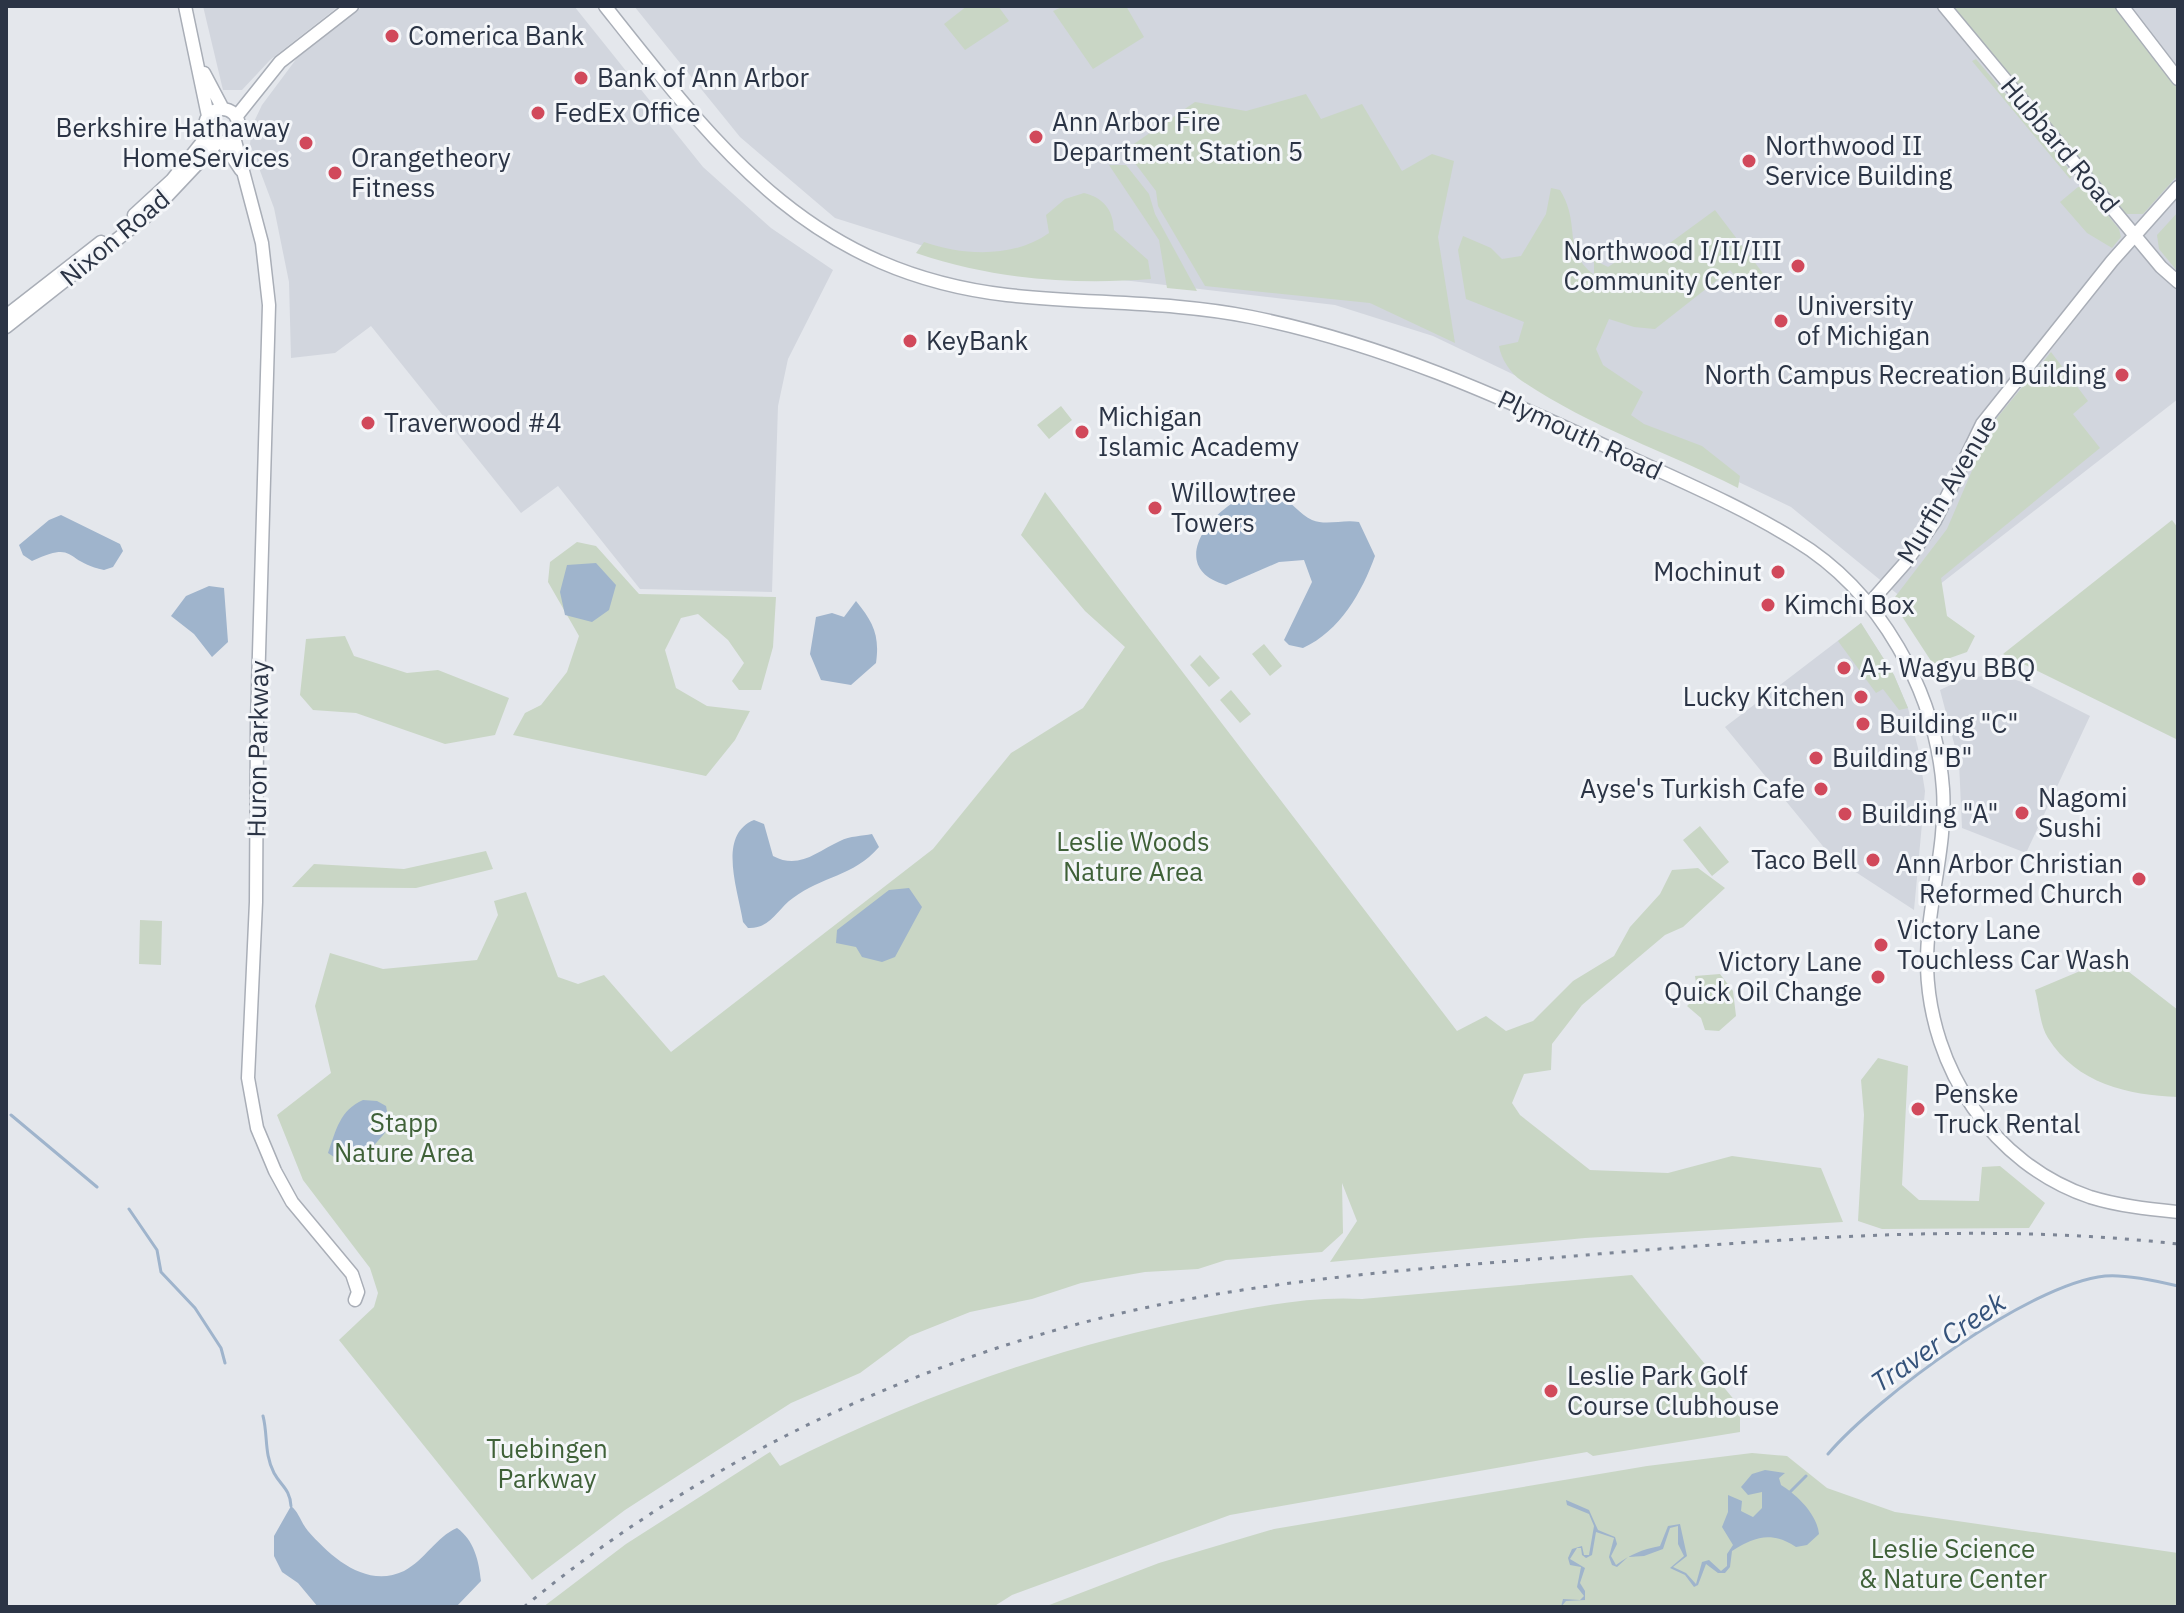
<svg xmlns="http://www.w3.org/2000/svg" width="2184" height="1613" font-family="'IBM Plex Sans',sans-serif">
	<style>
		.built { fill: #d2d6de }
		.green { fill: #c9d6c5 }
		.water { fill: #9fb4cc }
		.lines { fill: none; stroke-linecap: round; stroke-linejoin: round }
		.stream { stroke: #9fb4cc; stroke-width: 3 }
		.secondary-casing { stroke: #a9aeb7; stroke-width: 15 }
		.secondary { stroke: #fff; stroke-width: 12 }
		.rail { stroke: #7d8696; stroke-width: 3; stroke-dasharray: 4 8; stroke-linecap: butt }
		.poi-dot { fill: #d1495b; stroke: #f4f6f9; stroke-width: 3 }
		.labels { text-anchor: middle; stroke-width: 6; stroke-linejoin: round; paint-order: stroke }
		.poi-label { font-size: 26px; fill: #2b3445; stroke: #f4f6f9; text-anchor: start }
		.street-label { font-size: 26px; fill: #2b3445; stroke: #f4f6f9 }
		.park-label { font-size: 26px; fill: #3f6138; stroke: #f4f6f9 }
		.water-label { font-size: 28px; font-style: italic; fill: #34527a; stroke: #f4f6f9 }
	</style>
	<rect width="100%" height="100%" fill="#e4e7ec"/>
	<path class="built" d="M 203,6 L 339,6 L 270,60 L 242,90 L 223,90 Z
		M 363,6 L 574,6 L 703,167 L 771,228 L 833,270 L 788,359 L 778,406 L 772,592 L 640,589 L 558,486 L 521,513 L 371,326 L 335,353 L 291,358 L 289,282 L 274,208 L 250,144 L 252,126 L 262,105 L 297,58 Z
		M 634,6 L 2178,6 L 2178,399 L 1912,606 L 1791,507 L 1433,336 L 1335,305 L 977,263 L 835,218 L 740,137 Z
		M 1861,623 L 1894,675 L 1908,708 L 1918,748 L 1925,791 L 1914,910 L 1831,856 L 1725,727 Z
		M 1983,676 L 2004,676 L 2025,683 L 2090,716 L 2026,853 L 1962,828 L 1959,762 L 1940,690 L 1963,679 Z"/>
	<path class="green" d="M 967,6 L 998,6 L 1009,21 L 965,50 L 944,24 Z
		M 1064,6 L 1126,6 L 1144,37 L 1093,69 L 1053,11 Z
		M 1951,6 L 2116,6 L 2178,88 L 2178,175 L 2143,214 L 2125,214 Z
		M 1976,59 L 2073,174 L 2070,179 L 1972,61 Z
		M 1306,94 L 1321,119 L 1362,104 L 1402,171 L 1432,154 L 1454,161 L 1438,237 L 1455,343 L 1370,303 L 1205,286 L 1158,206 L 1156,191 L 1125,150 L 1195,102 L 1246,111 Z
		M 1109,165 L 1126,165 L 1149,194 L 1155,214 L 1197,291 L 1167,288 L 1159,240 Z
		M 2078,187 L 2085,187 L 2119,229 L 2121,237 L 2112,248 L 2087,233 L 2060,202 Z
		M 1551,188 L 1560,190 C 1582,226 1561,249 1594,275 L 1594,260 L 1608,267 L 1631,252 L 1641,260 L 1648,259 L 1715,210 L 1765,276 L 1751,285 L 1744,275 L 1738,279 L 1730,270 L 1655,329 L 1634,327 L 1609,319 L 1596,349 L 1603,365 L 1643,392 L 1631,415 L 1644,424 L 1702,446 L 1740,476 L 1738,488 C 1667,452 1588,426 1522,381 C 1511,374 1501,359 1499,346 L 1518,342 L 1524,322 L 1466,299 L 1458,250 L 1463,236 L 1491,248 L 1502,259 L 1521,256 L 1546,214 Z
		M 1084,193 C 1104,198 1113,210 1114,230 L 1148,260 L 1151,279 C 1071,285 992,279 916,253 L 924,242 C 964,256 1014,258 1049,233 L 1046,215 L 1065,199 Z
		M 2178,212 L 2178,272 L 2159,249 L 2157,235 Z
		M 2051,352 L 2088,401 L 2073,414 L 2100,448 L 1941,578 L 1947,616 L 1975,636 L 1967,652 L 1933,664 L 1892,601 L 1947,529 L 1992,424 Z
		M 1061,406 L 1072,420 L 1049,439 L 1037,425 Z
		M 1045,492 L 1457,1031 L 1486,1016 L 1506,1031 L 1533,1021 L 1573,981 L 1614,956 L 1630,927 L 1660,894 L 1672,870 L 1698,868 L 1725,888 L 1683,927 L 1665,935 L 1582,1005 L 1552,1044 L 1551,1070 L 1524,1074 L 1512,1103 L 1520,1115 L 1590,1170 L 1668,1173 L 1732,1156 L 1821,1168 L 1843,1222 L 1585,1238 L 1330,1262 L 1357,1221 L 1342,1183 L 1343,1233 L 1322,1252 L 1226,1260 L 1198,1269 L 1145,1272 L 1081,1283 L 1032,1299 L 970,1312 L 910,1336 L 860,1373 L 791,1403 L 758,1424 L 625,1510 L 532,1580 L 339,1340 L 374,1307 L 378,1293 L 370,1268 L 303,1180 L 277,1115 L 331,1073 L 315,1006 L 330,953 L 383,969 L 477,960 L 498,915 L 494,901 L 526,892 L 558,977 L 578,984 L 604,975 L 671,1052 L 933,849 L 1011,753 L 1083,708 L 1125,647 L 1085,611 L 1021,535 Z
		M 2172,520 L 2178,528 L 2178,740 L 2003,654 Z
		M 577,542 L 596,546 L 639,594 L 776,597 L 773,647 L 761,690 L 739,690 L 732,681 L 744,663 L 728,640 L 698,614 L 681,618 L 665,650 L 676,688 L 707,706 L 750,711 L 735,740 L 706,776 L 513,735 L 525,713 L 541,705 L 567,672 L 579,636 L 548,582 L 550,562 Z
		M 1861,623 L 1894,675 L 1908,708 L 1899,710 L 1883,689 L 1876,693 L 1838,641 Z
		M 345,636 L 354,656 L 407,673 L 438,670 L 509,698 L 495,735 L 445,744 L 356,713 L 313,710 L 300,695 L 306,639 Z
		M 1264,644 L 1282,666 L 1270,676 L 1252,654 Z
		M 1200,655 L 1220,678 L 1209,687 L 1190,665 Z
		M 1231,690 L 1251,714 L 1240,723 L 1220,700 Z
		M 1700,826 L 1729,862 L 1712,876 L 1683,840 Z
		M 486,851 L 493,869 L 416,888 L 292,887 L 314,864 L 404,869 Z
		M 140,920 L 162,921 L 161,965 L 139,964 Z
		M 2111,958 L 2178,1010 L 2178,1097 C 2128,1095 2077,1084 2048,1038 C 2040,1026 2039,1004 2035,990 Z
		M 1720,974 L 1733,991 L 1736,1016 L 1719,1031 L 1705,1030 L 1701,1018 L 1687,1006 L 1698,995 L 1695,976 Z
		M 1878,1058 L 1908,1066 L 1902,1185 L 1919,1200 L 1979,1201 L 1982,1167 L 2000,1166 L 2045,1203 L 2029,1228 L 1882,1229 L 1858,1221 L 1864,1115 L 1861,1080 Z
		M 1632,1275 L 1740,1407 L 1740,1432 L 1593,1456 L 1587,1452 L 1230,1515 L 1012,1595 L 993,1607 L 543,1607 L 626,1544 L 770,1452 L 780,1466 C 916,1397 1061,1345 1211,1316 C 1261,1306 1311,1296 1362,1299 Z
		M 1752,1453 L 1787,1456 L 1827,1488 L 1895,1512 L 2178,1553 L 2178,1607 L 1044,1607 L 1159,1563 L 1274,1529 L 1647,1466 Z"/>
	<path class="water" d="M 1268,491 C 1289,495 1295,512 1312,520 C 1327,526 1343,519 1359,522 L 1375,556 C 1362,592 1340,631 1303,648 L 1289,645 L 1284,640 L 1312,582 L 1304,560 L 1279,562 L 1226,585 C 1159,567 1219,493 1268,491 Z
		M 61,515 L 120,544 L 123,551 L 113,567 L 104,570 C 62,561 78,540 32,561 L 23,555 L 19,545 L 49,520 Z
		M 596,563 L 616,585 L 609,610 L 592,622 L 565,615 L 560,592 L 567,565 Z
		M 209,586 L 224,588 L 228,642 L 212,657 L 194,634 L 171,616 L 186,596 Z
		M 856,601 C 873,622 880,635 876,663 L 851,685 L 821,680 L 810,654 L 816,617 L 832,613 L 844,617 Z
		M 754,820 L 764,824 L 773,856 C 799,870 816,852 840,841 C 850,836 862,836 872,834 L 879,847 C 853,877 822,876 793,898 C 777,909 771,929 748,928 L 743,922 C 738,890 717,835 754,820 Z
		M 909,888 L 922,907 L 895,957 L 882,962 L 862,957 L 856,947 L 836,943 L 837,930 L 889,890 Z
		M 363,1100 L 377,1101 L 386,1106 L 390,1127 L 370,1150 L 334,1157 L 328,1153 C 336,1130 340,1110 363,1100 Z
		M 1765,1470 L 1785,1473 L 1779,1478 L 1781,1485 C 1797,1495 1817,1514 1819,1534 L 1807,1545 L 1796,1547 C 1772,1531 1755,1536 1732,1551 L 1730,1567 L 1725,1573 L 1718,1573 L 1706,1564 L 1698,1585 L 1694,1587 L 1685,1575 L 1670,1568 L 1684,1556 L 1678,1544 L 1678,1526 L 1670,1528 L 1663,1549 L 1644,1556 L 1628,1557 L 1617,1567 L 1612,1565 L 1609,1557 L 1614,1538 L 1596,1532 L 1592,1555 L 1586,1558 L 1582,1555 L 1581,1548 L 1577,1548 L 1570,1559 L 1585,1568 L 1580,1583 L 1585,1591 L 1585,1600 L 1566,1601 L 1561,1607 L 1563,1599 L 1580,1600 L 1584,1596 L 1577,1587 L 1581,1567 L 1570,1565 L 1568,1558 L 1572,1549 L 1582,1546 L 1584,1555 L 1589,1555 L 1594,1526 L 1589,1514 L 1567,1505 L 1566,1500 L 1589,1510 L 1598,1530 L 1615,1537 L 1617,1544 L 1611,1556 L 1616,1565 C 1631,1554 1641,1550 1660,1546 L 1668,1526 L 1680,1524 L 1687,1556 L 1673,1567 L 1686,1573 L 1696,1584 L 1702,1562 L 1709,1560 L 1721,1571 L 1727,1566 L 1727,1554 L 1733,1545 L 1722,1527 L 1728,1512 L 1728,1495 L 1742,1501 L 1741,1511 L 1753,1517 L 1762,1508 L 1762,1492 L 1748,1495 L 1741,1487 L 1752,1474 Z
		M 291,1506 C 299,1512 301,1523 308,1531 C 331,1557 366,1589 404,1571 C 425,1560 436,1537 457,1528 C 474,1540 479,1561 481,1581 L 456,1607 L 318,1607 L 298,1583 L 282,1572 L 274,1556 L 274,1536 Z"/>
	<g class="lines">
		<path class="stream" d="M 11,1115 L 97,1187
			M 129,1209 L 157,1250 L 161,1272 L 195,1308 L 221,1348 L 225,1363
			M 263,1416 C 268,1435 264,1454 274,1473 C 281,1486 290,1489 291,1506
			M 1828,1454 C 1877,1397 2029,1284 2105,1276 C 2126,1274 2157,1281 2178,1286
			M 1789,1493 L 1806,1476"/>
		<g class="secondary-casing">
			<path id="secondary" d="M 185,6 L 208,116
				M 605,6 C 719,150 810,272 1007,295 C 1088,304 1171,301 1251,317 C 1380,343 1497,395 1616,451 C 1676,479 1739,505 1795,540 C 1880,591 1936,692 1943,789 C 1947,849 1926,907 1927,967 C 1930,1069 1993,1164 2090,1197 C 2119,1206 2149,1209 2178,1212
				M 1944,6 L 2161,267 L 2178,282
				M 2122,6 L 2178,79
				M 204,73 L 223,109
				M205 126a17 17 0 1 1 34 0a17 17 0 1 1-34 0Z
				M 236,117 L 280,62 L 352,6
				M 234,137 L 262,243 L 269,305 L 257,723 L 256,902 L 248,1078 L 257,1128 L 275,1171 L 292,1202 L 352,1274 L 358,1292 L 355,1300
				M 222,142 L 241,170
				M 134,215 L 172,180 L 208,135
				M 6,316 L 101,242
				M 6,327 L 153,211 L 218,142
				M 1868,605 L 1906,562 L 1935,521 L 1982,424 L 2112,261 L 2178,187"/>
		</g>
		<use href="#secondary" class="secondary"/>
		<path class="rail" d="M 524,1607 C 717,1447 960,1338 1206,1296 C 1343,1272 1483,1264 1622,1252 C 1807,1237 1993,1223 2178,1244"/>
	</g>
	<g class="poi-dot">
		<circle cx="392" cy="36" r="8"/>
		<circle cx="581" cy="78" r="8"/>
		<circle cx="538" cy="113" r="8"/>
		<circle cx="1036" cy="137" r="8"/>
		<circle cx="306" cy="143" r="8"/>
		<circle cx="1749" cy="161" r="8"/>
		<circle cx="335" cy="173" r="8"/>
		<circle cx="1798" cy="266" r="8"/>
		<circle cx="1781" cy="321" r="8"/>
		<circle cx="910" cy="341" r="8"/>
		<circle cx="2122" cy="375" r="8"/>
		<circle cx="368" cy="423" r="8"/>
		<circle cx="1082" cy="432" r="8"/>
		<circle cx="1155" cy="508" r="8"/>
		<circle cx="1778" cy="572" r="8"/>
		<circle cx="1768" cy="605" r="8"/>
		<circle cx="1844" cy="668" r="8"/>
		<circle cx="1861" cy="697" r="8"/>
		<circle cx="1863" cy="724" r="8"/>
		<circle cx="1816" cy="758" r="8"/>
		<circle cx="1821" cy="789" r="8"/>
		<circle cx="2022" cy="813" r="8"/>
		<circle cx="1845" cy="814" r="8"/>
		<circle cx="1873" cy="860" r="8"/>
		<circle cx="2139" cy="879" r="8"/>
		<circle cx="1881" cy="945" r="8"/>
		<circle cx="1878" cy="977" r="8"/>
		<circle cx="1918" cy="1109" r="8"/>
		<circle cx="1551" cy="1391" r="8"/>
	</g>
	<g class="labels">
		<g class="poi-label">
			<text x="408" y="45">Comerica Bank</text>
			<text x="597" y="87">Bank of Ann Arbor</text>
			<text x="554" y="122">FedEx Office</text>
			<text x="1052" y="131">Ann Arbor Fire<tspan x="1052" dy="30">Department Station 5</tspan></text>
			<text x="290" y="137" text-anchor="end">Berkshire Hathaway<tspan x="290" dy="30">HomeServices</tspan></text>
			<text x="1765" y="155">Northwood II<tspan x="1765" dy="30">Service Building</tspan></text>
			<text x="351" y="167">Orangetheory<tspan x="351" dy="30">Fitness</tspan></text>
			<text x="1782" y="260" text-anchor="end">Northwood I/II/III<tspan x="1782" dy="30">Community Center</tspan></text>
			<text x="1797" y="315">University<tspan x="1797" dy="30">of Michigan</tspan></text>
			<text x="926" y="350">KeyBank</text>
			<text x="2106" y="384" text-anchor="end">North Campus Recreation Building</text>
			<text x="1098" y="426">Michigan<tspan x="1098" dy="30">Islamic Academy</tspan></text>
			<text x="384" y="432">Traverwood #4</text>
			<text x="1171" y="502">Willowtree<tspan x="1171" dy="30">Towers</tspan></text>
			<text x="1762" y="581" text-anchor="end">Mochinut</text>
			<text x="1784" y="614">Kimchi Box</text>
			<text x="1860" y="677">A+ Wagyu BBQ</text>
			<text x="1845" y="706" text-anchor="end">Lucky Kitchen</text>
			<text x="1879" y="733">Building "C"</text>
			<text x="1832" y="767">Building "B"</text>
			<text x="1805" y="798" text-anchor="end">Ayse's Turkish Cafe</text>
			<text x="2038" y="807">Nagomi<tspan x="2038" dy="30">Sushi</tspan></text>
			<text x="1861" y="823">Building "A"</text>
			<text x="1857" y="869" text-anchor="end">Taco Bell</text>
			<text x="2123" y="873" text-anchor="end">Ann Arbor Christian<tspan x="2123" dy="30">Reformed Church</tspan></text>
			<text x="1897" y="939">Victory Lane<tspan x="1897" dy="30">Touchless Car Wash</tspan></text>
			<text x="1862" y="971" text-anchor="end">Victory Lane<tspan x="1862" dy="30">Quick Oil Change</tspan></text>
			<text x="1934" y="1103">Penske<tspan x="1934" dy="30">Truck Rental</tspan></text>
			<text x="1567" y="1385">Leslie Park Golf<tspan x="1567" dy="30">Course Clubhouse</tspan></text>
		</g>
		<g class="street-label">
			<text transform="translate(2060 145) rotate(50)" y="9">Hubbard Road</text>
			<text transform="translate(115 238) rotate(-40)" y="9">Nixon Road</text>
			<text transform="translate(1580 435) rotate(25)" y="9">Plymouth Road</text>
			<text transform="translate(1947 489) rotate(-59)" y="9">Murfin Avenue</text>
			<text transform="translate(258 749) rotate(-89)" y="9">Huron Parkway</text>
		</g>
		<g class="park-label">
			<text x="1133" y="851">Leslie Woods<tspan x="1133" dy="30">Nature Area</tspan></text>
			<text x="404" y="1132">Stapp<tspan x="404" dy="30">Nature Area</tspan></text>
			<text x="547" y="1458">Tuebingen<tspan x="547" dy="30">Parkway</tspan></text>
			<text x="1953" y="1558">Leslie Science<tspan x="1953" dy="30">&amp; Nature Center</tspan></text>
		</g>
		<g class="water-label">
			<text transform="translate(1938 1342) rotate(-34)" y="10">Traver Creek</text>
		</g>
	</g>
	<rect width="2184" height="1613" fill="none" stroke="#2b3445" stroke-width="16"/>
</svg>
